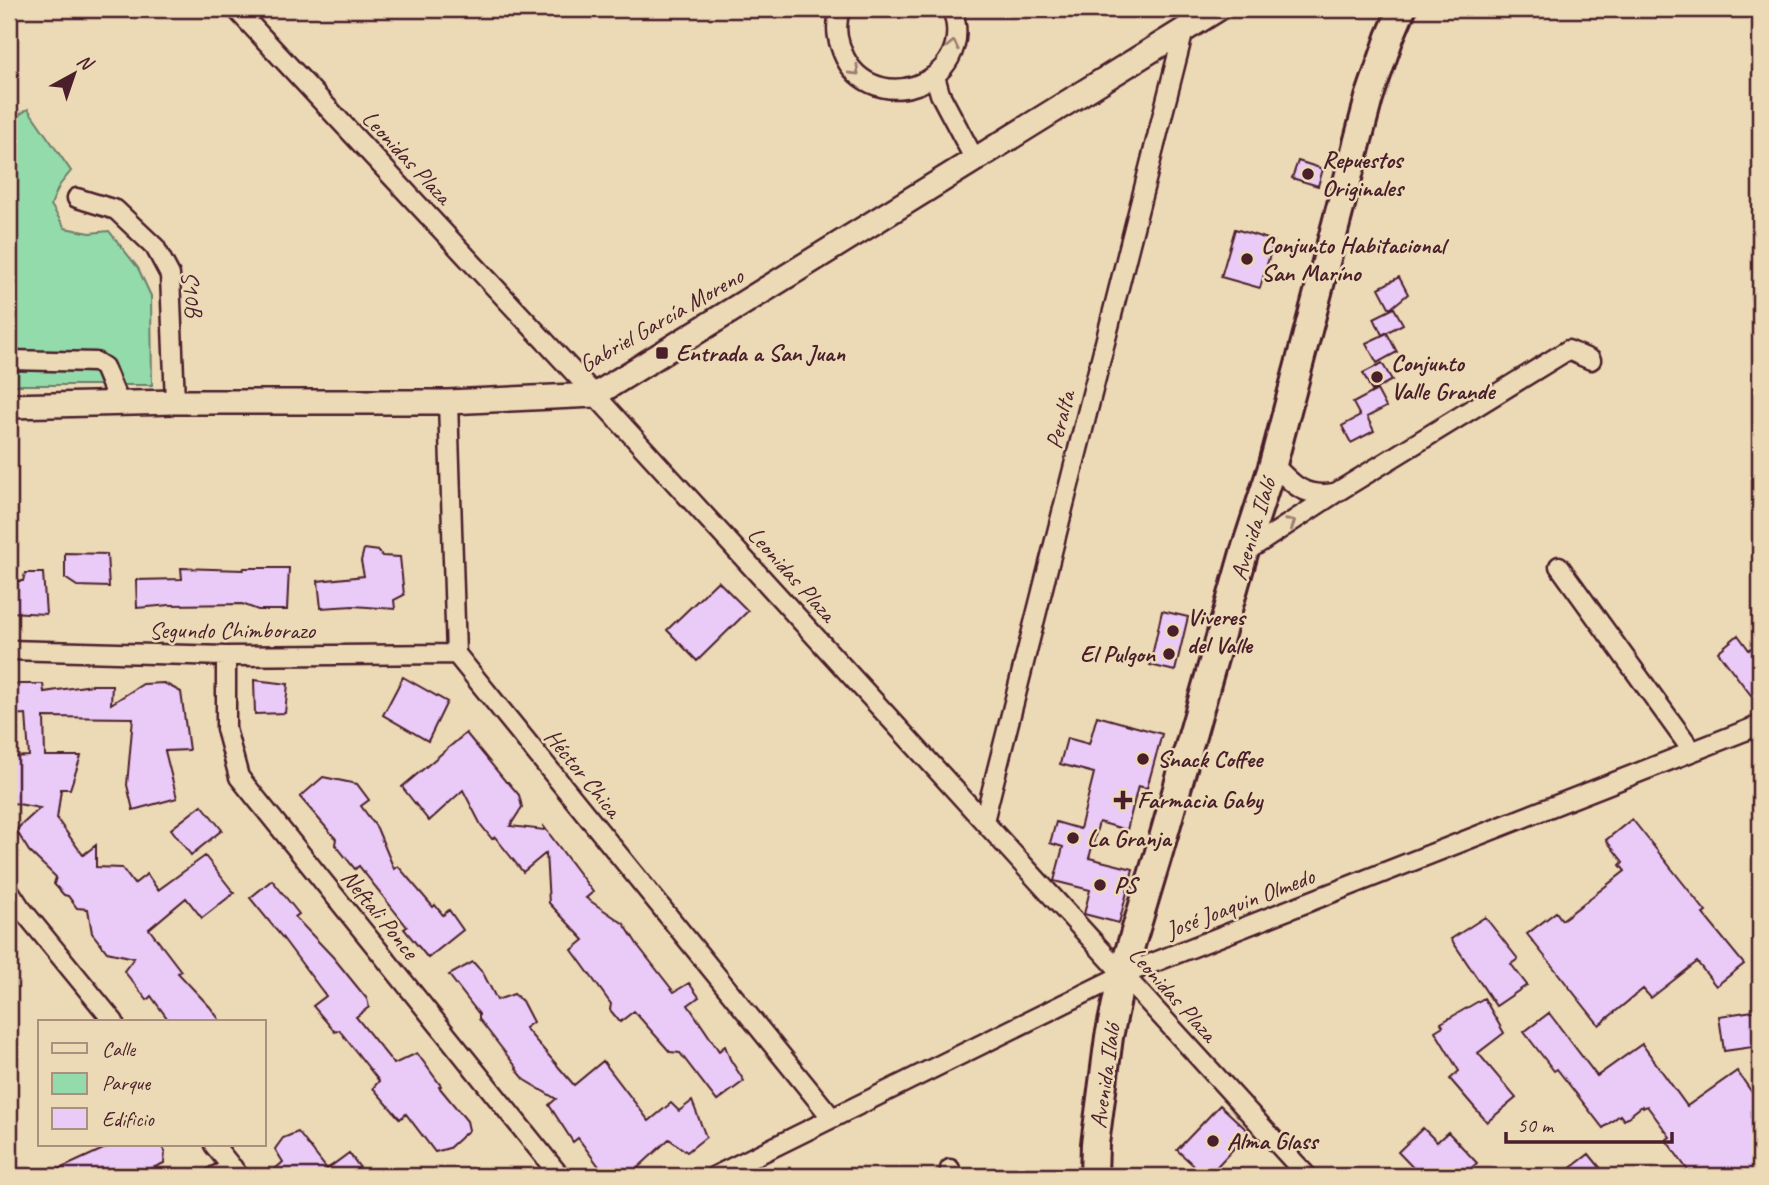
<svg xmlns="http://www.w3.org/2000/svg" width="1769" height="1185" font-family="Caveat,sans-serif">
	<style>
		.green { fill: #93dbaa; stroke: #6e7d6a; stroke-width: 2 }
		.building { fill: #eacaf7; stroke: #4a1f2b; stroke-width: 2 }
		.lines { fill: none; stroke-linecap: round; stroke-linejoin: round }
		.minor-casing { stroke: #4a1f2b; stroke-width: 23 }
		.tertiary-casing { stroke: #4a1f2b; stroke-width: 28 }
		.secondary-casing { stroke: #4a1f2b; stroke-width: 32 }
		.minor { stroke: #ecdab7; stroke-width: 18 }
		.tertiary { stroke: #ecdab7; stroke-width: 23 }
		.secondary { stroke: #ecdab7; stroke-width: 26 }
		.oneway { stroke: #9b7c71 }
		.poi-dot { fill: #4a1f2b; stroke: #ecdab7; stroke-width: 2.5 }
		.labels { text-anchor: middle; stroke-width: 5; stroke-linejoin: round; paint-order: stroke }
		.street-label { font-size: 24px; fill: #4a1f2b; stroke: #ecdab7 }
		.poi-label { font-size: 24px; font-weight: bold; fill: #4a1f2b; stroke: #ecdab7; text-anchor: start }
	</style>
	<rect width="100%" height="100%" fill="#ecdab7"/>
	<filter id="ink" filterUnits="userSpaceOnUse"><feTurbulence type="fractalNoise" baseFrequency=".0143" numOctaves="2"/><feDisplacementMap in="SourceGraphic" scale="14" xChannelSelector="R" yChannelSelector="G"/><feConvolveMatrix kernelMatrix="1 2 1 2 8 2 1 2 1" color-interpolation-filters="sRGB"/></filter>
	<g filter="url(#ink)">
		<path class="green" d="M 28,109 L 71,171 L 59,186 L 51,205 L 65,228 L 90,233 L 109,231 L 138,268 L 151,296 L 152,385 L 9,385 L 9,122 Z"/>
		<path class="building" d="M 1298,161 L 1323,169 L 1318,186 L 1292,178 Z
			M 1235,229 L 1274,241 L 1260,288 L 1221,277 Z
			M 1399,277 L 1408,294 L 1390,309 L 1379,288 Z
			M 1394,308 L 1403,324 L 1382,335 L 1374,318 Z
			M 1387,333 L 1397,352 L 1377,363 L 1366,343 Z
			M 1382,363 L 1392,380 L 1372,391 L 1363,373 Z
			M 1377,390 L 1386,407 L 1367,417 L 1374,431 L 1351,443 L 1342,426 L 1360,416 L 1353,403 Z
			M 364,549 L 379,551 L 382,556 L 400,557 L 404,595 L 394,600 L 395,609 L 353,606 L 321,608 L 318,581 L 364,576 L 361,561 Z
			M 65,553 L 107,554 L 109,587 L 77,586 L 65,578 Z
			M 181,568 L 243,570 L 244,568 L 289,568 L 287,610 L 258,610 L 242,604 L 170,605 L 137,608 L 136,580 L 182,579 Z
			M 25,573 L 43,573 L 46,614 L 9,612 L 9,581 L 23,581 Z
			M 718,581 L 748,611 L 697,661 L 667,630 Z
			M 1162,611 L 1188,617 L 1175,671 L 1150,665 Z
			M 1738,635 L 1749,650 L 1760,641 L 1760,707 L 1718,652 Z
			M 403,677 L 447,702 L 428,741 L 383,715 Z
			M 254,680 L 288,684 L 285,713 L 255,714 Z
			M 164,683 L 181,692 L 189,750 L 165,751 L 177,798 L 133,810 L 127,785 L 133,718 L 44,717 L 45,756 L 81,756 L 70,789 L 61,789 L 57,819 L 83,855 L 96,845 L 96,867 L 122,868 L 134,884 L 147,874 L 158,890 L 205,856 L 234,893 L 202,918 L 186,898 L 149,929 L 181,971 L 178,973 L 210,1007 L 221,1022 L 170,1022 L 151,996 L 147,1000 L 124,971 L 134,958 L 107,952 L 92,933 L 88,909 L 77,908 L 68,896 L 64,895 L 54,884 L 56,877 L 29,851 L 16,830 L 40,808 L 13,803 L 9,791 L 9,757 L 29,756 L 26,714 L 9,715 L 9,684 L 43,684 L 44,692 L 92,685 L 112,685 L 111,704 L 143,684 Z
			M 1097,716 L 1162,734 L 1147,788 L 1138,786 L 1127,830 L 1099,822 L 1089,858 L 1133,869 L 1119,923 L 1084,914 L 1090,890 L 1054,881 L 1063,847 L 1050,843 L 1056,822 L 1080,829 L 1094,773 L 1060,764 L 1067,738 L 1089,744 Z
			M 466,733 L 506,782 L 508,782 L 519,795 L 522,807 L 510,826 L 544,830 L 544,827 L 593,892 L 586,898 L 624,924 L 639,947 L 674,992 L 689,983 L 699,997 L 688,1005 L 719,1051 L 725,1046 L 730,1059 L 744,1081 L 717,1101 L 680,1053 L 670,1052 L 634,1011 L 620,1022 L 610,1010 L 611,1004 L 572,950 L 584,940 L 549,903 L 546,853 L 523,872 L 495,837 L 492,839 L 481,825 L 463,790 L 429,821 L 402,787 Z
			M 323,777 L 357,784 L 369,800 L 361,806 L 377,828 L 394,869 L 398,866 L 433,907 L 435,905 L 443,915 L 449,910 L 463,930 L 428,958 L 404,929 L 407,927 L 359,866 L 355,869 L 335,844 L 336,839 L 300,797 Z
			M 202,805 L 222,830 L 191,855 L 171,829 Z
			M 1632,819 L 1706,912 L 1703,914 L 1744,964 L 1716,986 L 1697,962 L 1651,998 L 1643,989 L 1599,1025 L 1527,934 L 1556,912 L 1562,920 L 1625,871 L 1620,865 L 1623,862 L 1606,840 Z
			M 272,880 L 299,914 L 295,917 L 333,957 L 367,999 L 369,1007 L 356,1017 L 394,1064 L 417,1053 L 441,1086 L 439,1087 L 467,1121 L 469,1130 L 449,1148 L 435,1152 L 406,1114 L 400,1119 L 373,1088 L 379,1081 L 339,1030 L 335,1032 L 313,1006 L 326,996 L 282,937 L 250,898 Z
			M 1485,917 L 1518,959 L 1511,964 L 1527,985 L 1496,1006 L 1451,939 Z
			M 473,962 L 483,973 L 497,1000 L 514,994 L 522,1001 L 533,1022 L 525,1028 L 574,1085 L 603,1061 L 649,1121 L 671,1103 L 679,1111 L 692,1101 L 706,1137 L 687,1152 L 669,1139 L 629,1176 L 606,1176 L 578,1138 L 573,1142 L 549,1105 L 556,1099 L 526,1081 L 516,1069 L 517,1068 L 479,1019 L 479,1014 L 449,975 Z
			M 1484,998 L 1504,1033 L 1478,1053 L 1516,1098 L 1487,1122 L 1450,1079 L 1459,1071 L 1435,1031 L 1443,1026 L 1441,1023 Z
			M 1760,1010 L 1760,1046 L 1724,1051 L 1719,1016 Z
			M 1549,1013 L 1597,1076 L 1642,1044 L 1687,1106 L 1737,1071 L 1760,1104 L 1760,1176 L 1692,1176 L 1666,1140 L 1670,1137 L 1647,1106 L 1643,1108 L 1642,1106 L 1624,1120 L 1620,1115 L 1603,1128 L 1557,1069 L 1554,1071 L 1524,1032 Z
			M 1220,1105 L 1249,1132 L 1208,1176 L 1205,1176 L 1177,1150 Z
			M 1423,1128 L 1437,1142 L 1448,1132 L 1477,1163 L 1462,1176 L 1421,1176 L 1398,1152 Z
			M 298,1132 L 327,1169 L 349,1153 L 366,1176 L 267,1176 L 283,1162 L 275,1149 L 283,1138 Z
			M 112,1145 L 161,1145 L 165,1152 L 164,1163 L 135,1176 L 44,1176 Z
			M 1589,1154 L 1607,1176 L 1560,1176 Z"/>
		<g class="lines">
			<g class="minor-casing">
				<path id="minor" d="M 236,9 L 595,395 L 1307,1176
					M 841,9 C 836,20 836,34 840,45 C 863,124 980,86 952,9
					M 935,76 L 940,94 L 975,160
					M 77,198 L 116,210 L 155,247 L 170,275 L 175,402
					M 9,360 L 96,362 L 104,367 L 119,403
					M 448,402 L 456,654 L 832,1118
					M 1273,464 C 1292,484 1304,498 1334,493
					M 1244,553 L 1337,492 L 1568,350 L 1591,360
					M 1559,566 L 1688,745 L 1691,752
					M 9,650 L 226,656 L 456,654
					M 226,656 L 226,729 L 239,777 L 560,1176
					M 984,821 L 1184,30
					M 9,890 L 20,907 L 114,1022
					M 214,1145 L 239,1176
					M 950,1169 L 951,1176
					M 215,1176 L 233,1168
					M 715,1176 L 1122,975 L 1760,725"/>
			</g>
			<g class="tertiary-casing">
				<path id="tertiary" d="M 9,406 L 175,402 L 448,402 L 595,395 L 1218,9"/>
			</g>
			<g class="secondary-casing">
				<path id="secondary" d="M 1094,1176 L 1095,1144 L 1109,1037 L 1122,975 L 1159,852 L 1244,553 L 1273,464 L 1369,98 L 1390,37 L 1402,9"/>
			</g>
			<use href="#minor" class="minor"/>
			<use href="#tertiary" class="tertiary"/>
			<use href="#secondary" class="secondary"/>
		</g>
		<defs><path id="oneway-chevron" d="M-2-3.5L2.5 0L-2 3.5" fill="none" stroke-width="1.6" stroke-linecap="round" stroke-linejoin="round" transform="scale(1.75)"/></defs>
		<g class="oneway">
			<use href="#oneway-chevron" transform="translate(953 45) rotate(-77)"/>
			<use href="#oneway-chevron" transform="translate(855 71) rotate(45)"/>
			<use href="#oneway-chevron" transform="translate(1291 523) rotate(-33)"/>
		</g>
	</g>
	<g class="poi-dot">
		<circle cx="1308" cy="174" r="7"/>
		<circle cx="1247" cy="259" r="7"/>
		<rect x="655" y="346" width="14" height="14" rx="3.5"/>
		<circle cx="1377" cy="377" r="7"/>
		<circle cx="1173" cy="631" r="7"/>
		<circle cx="1169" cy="654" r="7"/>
		<circle cx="1143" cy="759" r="7"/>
		<path d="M1119.5 789.5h7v7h7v7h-7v7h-7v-7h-7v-7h7z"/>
		<circle cx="1073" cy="838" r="7"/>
		<circle cx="1100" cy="885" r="7"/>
		<circle cx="1213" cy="1141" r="7"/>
	</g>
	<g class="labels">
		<g class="street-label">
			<text transform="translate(407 157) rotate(47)" y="8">Leonidas Plaza</text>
			<text transform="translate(192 294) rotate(83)" y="8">S10B</text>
			<text transform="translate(661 320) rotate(-30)" y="8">Gabriel García Moreno</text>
			<text transform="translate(1060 420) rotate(-76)" y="8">Peralta</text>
			<text transform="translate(1253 529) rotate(-73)" y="8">Avenida Ilaló</text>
			<text transform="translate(792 574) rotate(48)" y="8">Leonidas Plaza</text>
			<text x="232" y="638">Segundo Chimborazo</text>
			<text transform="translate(583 773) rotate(51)" y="8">Héctor Chica</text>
			<text transform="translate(1240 903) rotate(-21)" y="8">José Joaquin Olmedo</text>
			<text transform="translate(380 914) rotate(51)" y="8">Neftali Ponce</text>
			<text transform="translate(1173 994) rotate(48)" y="8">Leonidas Plaza</text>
			<text transform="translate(1105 1076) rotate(-82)" y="8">Avenida Ilaló</text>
		</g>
		<g class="poi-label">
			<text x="1322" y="168">Repuestos<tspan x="1322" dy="28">Originales</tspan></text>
			<text x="1261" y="253">Conjunto Habitacional<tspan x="1261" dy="28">San Maríno</tspan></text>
			<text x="676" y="361">Entrada a San Juan</text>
			<text x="1391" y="371">Conjunto<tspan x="1391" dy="28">Valle Grande</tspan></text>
			<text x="1187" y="625">Viveres<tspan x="1187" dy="28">del Valle</tspan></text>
			<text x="1155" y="662" text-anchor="end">El Pulgon</text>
			<text x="1157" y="767">Snack Coffee</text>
			<text x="1137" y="808">Farmacia Gaby</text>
			<text x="1087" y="846">La Granja</text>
			<text x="1114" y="893">PS</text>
			<text x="1227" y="1149">Alma Glass</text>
		</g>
	</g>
	<rect width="1769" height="1185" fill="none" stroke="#ecdab7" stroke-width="35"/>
	<rect x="18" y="18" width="1734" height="1150" fill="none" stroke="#4a1f2b" stroke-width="2.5" filter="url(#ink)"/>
	<rect x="38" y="1020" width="228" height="126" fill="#ecdab7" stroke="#ab8f7f" stroke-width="2"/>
	<rect x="52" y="1043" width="35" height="10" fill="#ecdab7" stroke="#ab8f7f" stroke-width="2"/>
	<text x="102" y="1056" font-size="21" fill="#4a1f2b">Calle</text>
	<rect x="52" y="1073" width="35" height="21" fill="#93dbaa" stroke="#ab8f7f" stroke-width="2"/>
	<text x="102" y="1090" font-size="21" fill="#4a1f2b">Parque</text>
	<rect x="52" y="1108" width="35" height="21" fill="#eacaf7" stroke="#ab8f7f" stroke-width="2"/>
	<text x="102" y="1126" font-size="21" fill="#4a1f2b">Edificio</text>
	<g transform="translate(74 74) rotate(40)" stroke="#ecdab7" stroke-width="5" paint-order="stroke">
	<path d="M0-5L12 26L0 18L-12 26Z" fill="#4a1f2b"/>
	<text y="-10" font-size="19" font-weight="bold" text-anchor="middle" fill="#4a1f2b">N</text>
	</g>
	<path d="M1506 1132v10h166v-10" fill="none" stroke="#4a1f2b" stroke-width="3.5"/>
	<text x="1517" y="1132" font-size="21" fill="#4a1f2b" stroke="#ecdab7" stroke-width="5" paint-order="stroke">50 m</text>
</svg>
